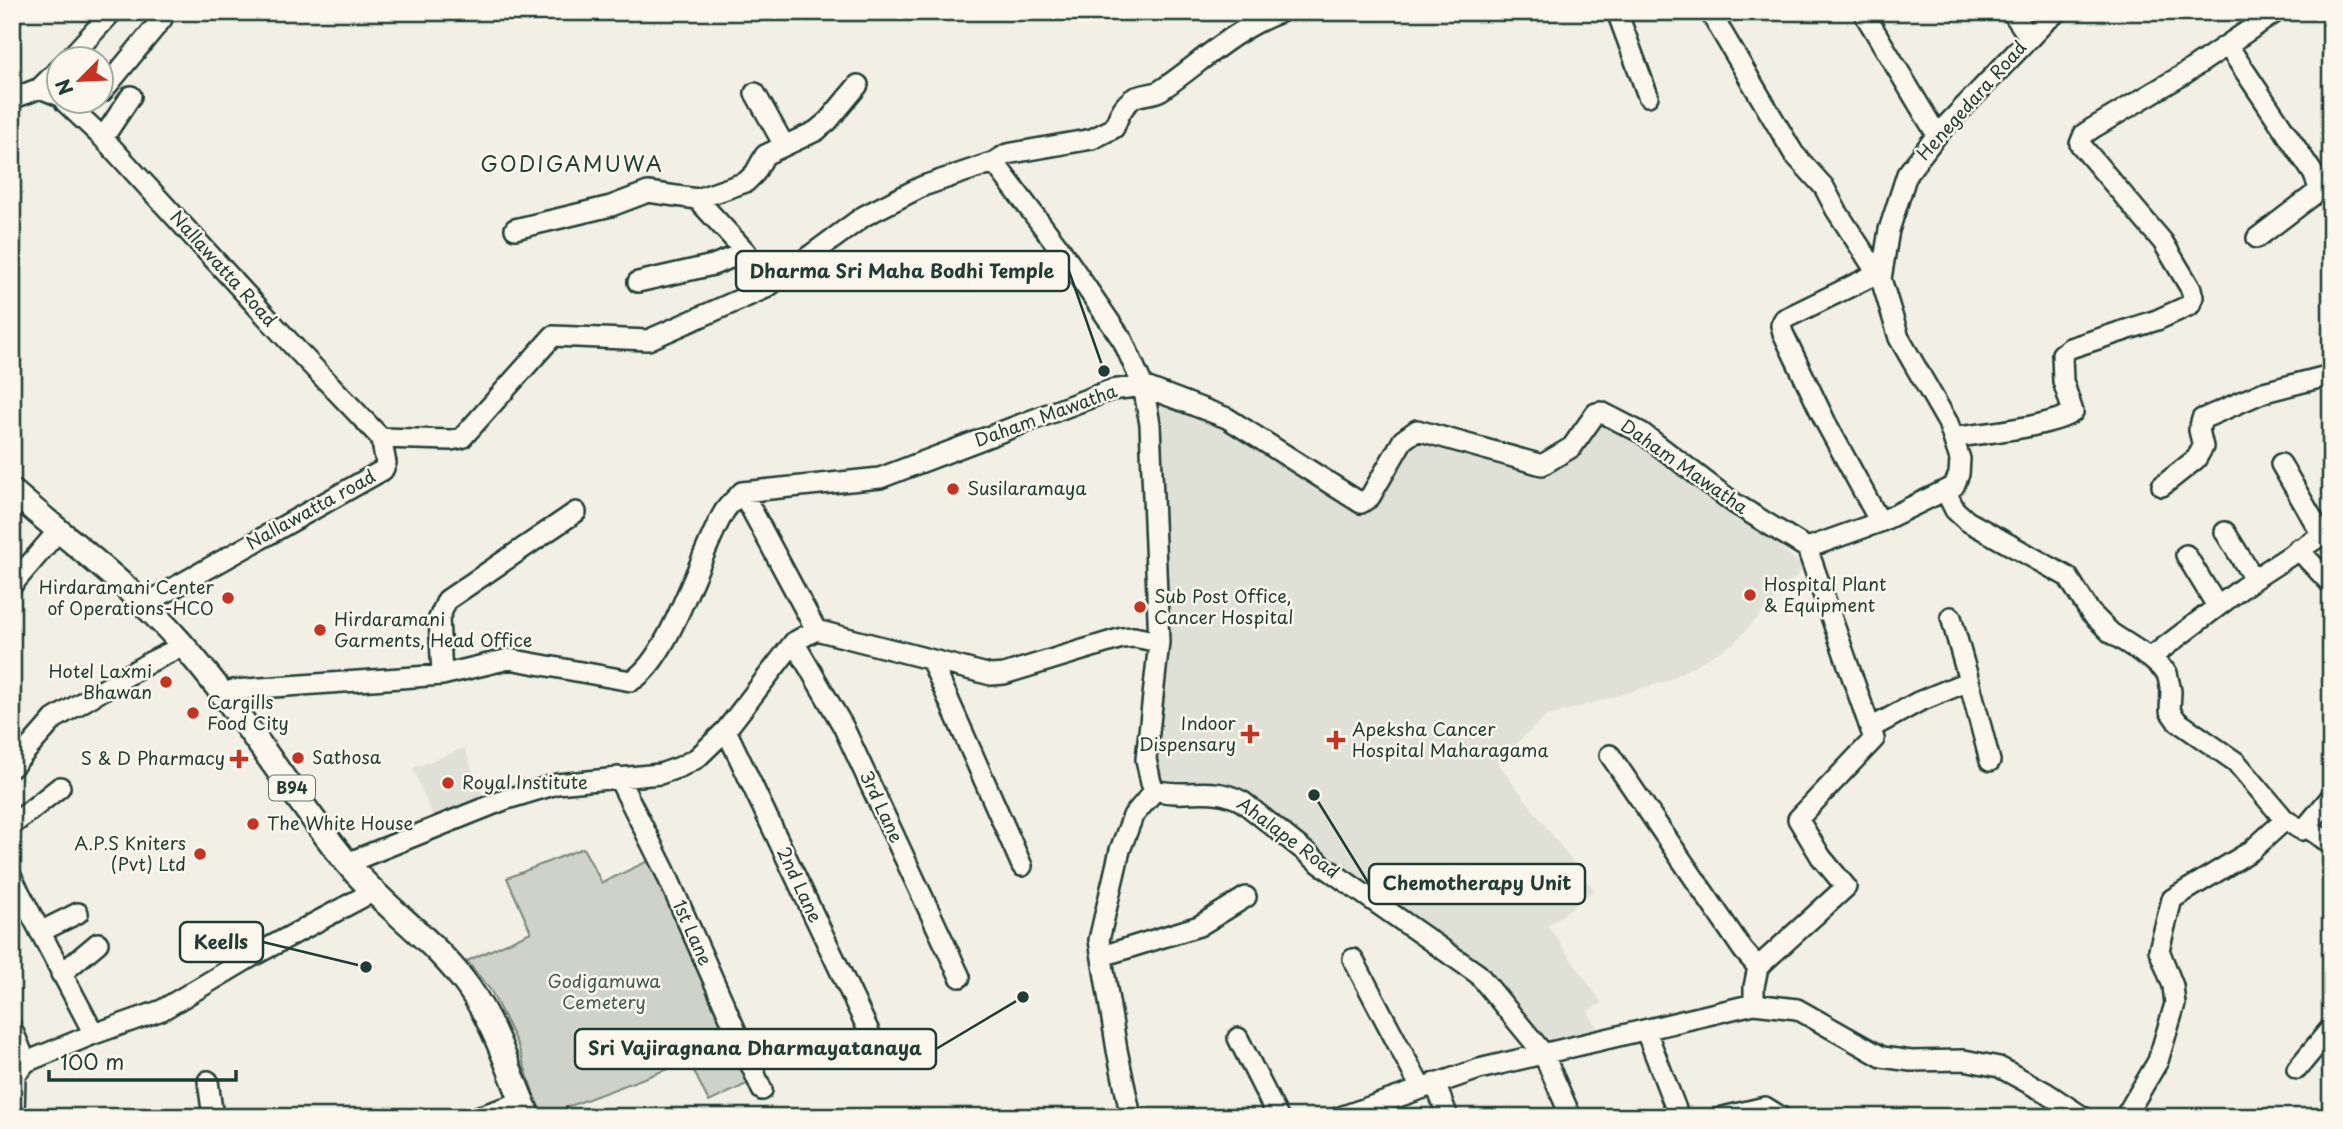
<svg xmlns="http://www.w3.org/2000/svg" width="2343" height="1129" font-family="'Playpen Sans',sans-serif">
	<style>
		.built { fill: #e0e1d6 }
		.green { fill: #cfd2c8; stroke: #77887e; stroke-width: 2 }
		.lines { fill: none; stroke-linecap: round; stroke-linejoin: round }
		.minor-casing { stroke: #1f3d34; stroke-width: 24 }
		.major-casing { stroke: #1f3d34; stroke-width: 28 }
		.minor { stroke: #fbf7ec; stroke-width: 19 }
		.major { stroke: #fbf7ec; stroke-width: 23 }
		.poi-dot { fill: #c8321e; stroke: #fbf7ec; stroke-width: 2.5 }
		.labels { text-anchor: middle; stroke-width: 5; stroke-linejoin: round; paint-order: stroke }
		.shield { fill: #fbf7ec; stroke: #61756b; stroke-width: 2 }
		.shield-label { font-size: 16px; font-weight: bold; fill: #1f3d34 }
		.street-label { font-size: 18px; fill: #1f3d34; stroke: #fbf7ec }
		.poi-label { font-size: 18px; fill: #1f3d34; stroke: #fbf7ec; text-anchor: start }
		.park-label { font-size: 18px; fill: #425b52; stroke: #fbf7ec }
		.quarter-label { font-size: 21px; letter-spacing: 2px; fill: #1f3d34; stroke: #fbf7ec }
		.leader { fill: none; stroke: #1f3d34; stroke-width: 2.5 }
		.callout-dot { fill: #1f3d34; stroke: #fbf7ec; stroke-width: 2.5 }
		.callout { fill: #fbf7ec; stroke: #1f3d34; stroke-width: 2.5 }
		.callout-label { font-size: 19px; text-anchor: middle; font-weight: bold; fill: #1f3d34 }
	</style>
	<rect width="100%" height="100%" fill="#f2f0e5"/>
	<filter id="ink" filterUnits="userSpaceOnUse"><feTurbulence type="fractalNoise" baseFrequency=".0143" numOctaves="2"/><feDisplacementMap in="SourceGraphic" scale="14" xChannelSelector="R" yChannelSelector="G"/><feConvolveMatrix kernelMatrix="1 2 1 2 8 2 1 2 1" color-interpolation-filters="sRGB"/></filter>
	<g filter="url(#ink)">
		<path class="built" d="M 1157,396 L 1250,435 L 1362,508 L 1407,446 L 1421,437 L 1547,472 L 1598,423 L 1604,420 L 1750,520 L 1804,568 L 1733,644 L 1667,681 L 1545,717 L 1497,762 L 1594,890 L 1548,926 L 1602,1003 L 1588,1011 L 1601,1036 L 1544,1048 L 1479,968 L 1221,782 L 1156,784 L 1148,765 L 1158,479 Z
			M 464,748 L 484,798 L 433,818 L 413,768 Z"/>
		<path class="green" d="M 583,848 L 602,883 L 650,860 L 749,1083 L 709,1102 L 689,1061 L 541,1117 L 518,1046 L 491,991 L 467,961 L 531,932 L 507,878 Z"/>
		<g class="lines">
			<g class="minor-casing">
				<path id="minor" d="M 1617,12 L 1648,96
					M 2012,12 L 2030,38
					M 1865,15 L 1937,135
					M 2228,46 L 2313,173 L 2320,190 L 2257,238
					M 68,60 L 112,12
					M 40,88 L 60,68
					M 102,92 L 162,19
					M 755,93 L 784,145
					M 12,97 L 17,97 L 40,88 L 60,96
					M 65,102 L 103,138 L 296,349 L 381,438
					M 103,138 L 131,96
					M 994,162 L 1060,249 L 1123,341 L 1143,386 L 1150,424 L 1159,642 L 1146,759 L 1151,783 L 1155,790 C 1187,799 1212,784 1243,802 L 1322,865 L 1478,974 L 1543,1053 L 1571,1117
					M 697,199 L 746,182 L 755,173 L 765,155 L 816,131 L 828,121 L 858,85
					M 515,229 L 611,206 L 648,192 L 697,199 L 746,252 L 766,288
					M 1876,274 L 1784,319 L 1781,325 L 1783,333 L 1826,423 L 1880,522
					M 1881,279 L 1889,230 L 1907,174 L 1937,135 L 2045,22 L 2057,12
					M 638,282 L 713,265 L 746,252
					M 1953,438 C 1981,433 2052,427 2073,412 L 2063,381 L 2062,354 L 2070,348 L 2157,320 L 2190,305 L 2193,297 L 2191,289 L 2163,242 L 2080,144 L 2084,134 L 2093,128 L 2181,76 L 2276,12
					M 2281,464 L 2322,535
					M 2162,486 L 2196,459 L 2203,447 L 2199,430 L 2202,419 L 2264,392 L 2331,375
					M 742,492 L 816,630
					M 1946,492 L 1955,510 L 1967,521 L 2068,577 L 2090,612 L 2111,633 L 2150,658
					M 2225,532 L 2254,579
					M 2331,532 L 2322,535 L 2254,579 L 2150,658 L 2167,673 L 2171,691 L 2170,711 L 2177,721 L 2236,762 L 2285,820 L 2302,830 L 2306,827 L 2331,844
					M 2298,549 L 2331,584
					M 2186,555 L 2217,606
					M 12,585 L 58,531
					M 145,604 L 383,470 L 386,463 L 381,438 L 451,440 L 462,438 L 553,336 L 648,340 L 766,288 L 864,216 L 923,186 L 994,162 L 1007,154 L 1092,139 L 1114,128 C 1118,118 1121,108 1131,100 C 1139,93 1152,96 1161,90 C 1202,62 1232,30 1281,12
					M 1951,617 L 1969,681
					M 794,642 L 843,726 L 960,977
					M 931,660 L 1022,866
					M 442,675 L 439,618 L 447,600 L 576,512
					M 221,695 L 233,690 L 442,675 L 509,659 L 631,681 C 670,660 700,552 724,512 C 728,505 736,499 742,492 L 880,478 L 1111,390 L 1143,386 L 1227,418 L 1361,503 L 1370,497 L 1403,440 L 1417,430 L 1542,465 L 1572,447 L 1596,413 L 1601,412 L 1642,433 L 1734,503 L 1807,548 L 1880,522 L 1954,486 L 1959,474 L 1960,459 L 1948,423 L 1899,338 L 1881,279 L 1836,210 L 1824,187 L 1794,154 L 1710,12
					M 1871,728 L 1918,702 L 1969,681 L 1990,761
					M 726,730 L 873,1040
					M 1610,755 L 1743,950 L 1758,967
					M 12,767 L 54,719 L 150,662 L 183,646
					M 618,777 L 665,871 L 762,1090
					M 12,825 L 60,787
					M 2306,827 L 2331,797
					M 347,863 L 504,800 L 557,784 L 660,774 L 680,767 L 697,758 L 726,730 L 794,642 L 816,630 L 991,675 L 1004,674 L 1122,638 L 1134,637 L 1159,642
					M 12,878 L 94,1034
					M 40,932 L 78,913
					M 1102,956 L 1199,926 L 1246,897
					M 1353,959 L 1421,1088
					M 61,974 L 98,943
					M 1754,1004 L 1754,987 L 1758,967 L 1846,887 L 1821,857 L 1798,819 L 1874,739 L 1807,548
					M 12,1029 L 26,1062
					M 1646,1031 L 1679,1117
					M 1238,1038 L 1278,1117
					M 2297,1069 L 2331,1028
					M 208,1081 L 213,1117
					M 1435,1083 L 1448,1117
					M 14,1117 L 15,1075 L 26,1062 L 94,1034 L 162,1010 L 251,957 L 363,897 L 372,890
					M 477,1117 L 522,1102
					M 1131,1117 L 1117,1050 L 1099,940 L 1120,850 L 1133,816 L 1155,790
					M 1340,1117 L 1479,1069 L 1754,1004 L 1797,1009 L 1882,1057 L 1911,1061 L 1964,1060 L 1999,1067 L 2045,1092 L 2083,1117
					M 1723,1117 L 1765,1107 L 1781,1117
					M 2125,1117 L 2158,1061 L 2175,1004 L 2173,986 L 2159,950 L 2172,899 L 2251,851 L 2285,820"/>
			</g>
			<g class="major-casing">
				<path id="major" d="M 12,491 C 69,541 131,586 181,643 C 242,712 289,792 347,863 C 384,908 435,940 469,988 C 497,1028 509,1073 529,1117"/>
			</g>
			<use href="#minor" class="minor"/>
			<use href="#major" class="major"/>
		</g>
	</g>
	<g class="poi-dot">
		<circle cx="953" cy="489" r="7"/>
		<circle cx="1750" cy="595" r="7"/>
		<circle cx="228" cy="598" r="7"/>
		<circle cx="1140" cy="607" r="7"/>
		<circle cx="320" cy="630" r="7"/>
		<circle cx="166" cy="682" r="7"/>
		<circle cx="193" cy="713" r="7"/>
		<path d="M1246.5 723.5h7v7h7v7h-7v7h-7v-7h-7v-7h7z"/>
		<path d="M1332.5 729.5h7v7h7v7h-7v7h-7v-7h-7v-7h7z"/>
		<circle cx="298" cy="758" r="7"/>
		<path d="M235.5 748.5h7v7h7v7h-7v7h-7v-7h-7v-7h7z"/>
		<circle cx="448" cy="783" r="7"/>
		<circle cx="253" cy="824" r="7"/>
		<circle cx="200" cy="854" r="7"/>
	</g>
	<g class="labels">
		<rect class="shield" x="269" y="775.5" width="46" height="25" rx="5"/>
		<g class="shield-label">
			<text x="292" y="794">B94</text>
		</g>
		<g class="street-label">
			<text transform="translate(1972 101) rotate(-48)" y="6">Henegedara Road</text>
			<text transform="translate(223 269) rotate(48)" y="6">Nallawatta Road</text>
			<text transform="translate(1046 416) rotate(-20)" y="6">Daham Mawatha</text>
			<text transform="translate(1684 467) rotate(35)" y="6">Daham Mawatha</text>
			<text transform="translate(311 510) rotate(-29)" y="6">Nallawatta road</text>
			<text transform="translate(881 807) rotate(65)" y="6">3rd Lane</text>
			<text transform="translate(1288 838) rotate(37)" y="6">Ahalape Road</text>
			<text transform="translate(799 885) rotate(65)" y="6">2nd Lane</text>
			<text transform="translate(692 933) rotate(66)" y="6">1st Lane</text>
		</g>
		<g class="poi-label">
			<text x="967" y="495">Susilaramaya</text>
			<text x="1764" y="591">Hospital Plant<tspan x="1764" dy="21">&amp; Equipment</tspan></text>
			<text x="214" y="594" text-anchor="end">Hirdaramani Center<tspan x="214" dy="21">of Operations-HCO</tspan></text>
			<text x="1154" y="603">Sub Post Office,<tspan x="1154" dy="21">Cancer Hospital</tspan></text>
			<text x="334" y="626">Hirdaramani<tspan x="334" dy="21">Garments, Head Office</tspan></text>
			<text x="152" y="678" text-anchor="end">Hotel Laxmi<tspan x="152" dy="21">Bhawan</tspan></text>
			<text x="207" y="709">Cargills<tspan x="207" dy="21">Food City</tspan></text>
			<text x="1236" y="730" text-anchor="end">Indoor<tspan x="1236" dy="21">Dispensary</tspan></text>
			<text x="1352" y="736">Apeksha Cancer<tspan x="1352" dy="21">Hospital Maharagama</tspan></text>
			<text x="312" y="764">Sathosa</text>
			<text x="225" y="765" text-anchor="end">S &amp; D Pharmacy</text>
			<text x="462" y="789">Royal Institute</text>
			<text x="267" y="830">The White House</text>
			<text x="186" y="850" text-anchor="end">A.P.S Kniters<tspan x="186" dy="21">(Pvt) Ltd</tspan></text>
		</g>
		<g class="park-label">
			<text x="604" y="988">Godigamuwa<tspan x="604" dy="21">Cemetery</tspan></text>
		</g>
		<g class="quarter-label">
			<text x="572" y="172">GODIGAMUWA</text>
		</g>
	</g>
	<path class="leader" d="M1104 371L1069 271M1314 795L1369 884M366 967L263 942M1023 997L936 1049"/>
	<g class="callout-dot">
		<circle cx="1104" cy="371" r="7"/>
		<circle cx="1314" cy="795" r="7"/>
		<circle cx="366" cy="967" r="7"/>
		<circle cx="1023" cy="997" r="7"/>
	</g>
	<g class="callout">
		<rect x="736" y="251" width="333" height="40" rx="7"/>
		<rect x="1369" y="864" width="216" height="40" rx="7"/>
		<rect x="180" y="922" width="83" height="40" rx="7"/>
		<rect x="575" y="1029" width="361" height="40" rx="7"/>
	</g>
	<g class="callout-label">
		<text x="902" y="278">Dharma Sri Maha Bodhi Temple</text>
		<text x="1477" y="890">Chemotherapy Unit</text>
		<text x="221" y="949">Keells</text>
		<text x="755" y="1055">Sri Vajiragnana Dharmayatanaya</text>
	</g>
	<rect width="2343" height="1129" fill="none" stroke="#fbf7ec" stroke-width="42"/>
	<rect x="21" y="21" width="2301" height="1087" fill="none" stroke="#1f3d34" stroke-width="2.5" filter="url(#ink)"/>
	<g transform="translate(80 80) rotate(246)"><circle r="33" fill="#fbf7ec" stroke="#a3ada2" stroke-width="2"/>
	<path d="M0-5L12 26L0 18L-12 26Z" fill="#c8321e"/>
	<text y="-10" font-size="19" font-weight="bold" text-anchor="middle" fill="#1f3d34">N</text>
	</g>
	<path d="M49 1070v10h187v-10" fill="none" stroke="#1f3d34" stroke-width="3.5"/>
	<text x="60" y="1070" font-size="21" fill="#1f3d34" stroke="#fbf7ec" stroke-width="5" paint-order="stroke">100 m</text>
</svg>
